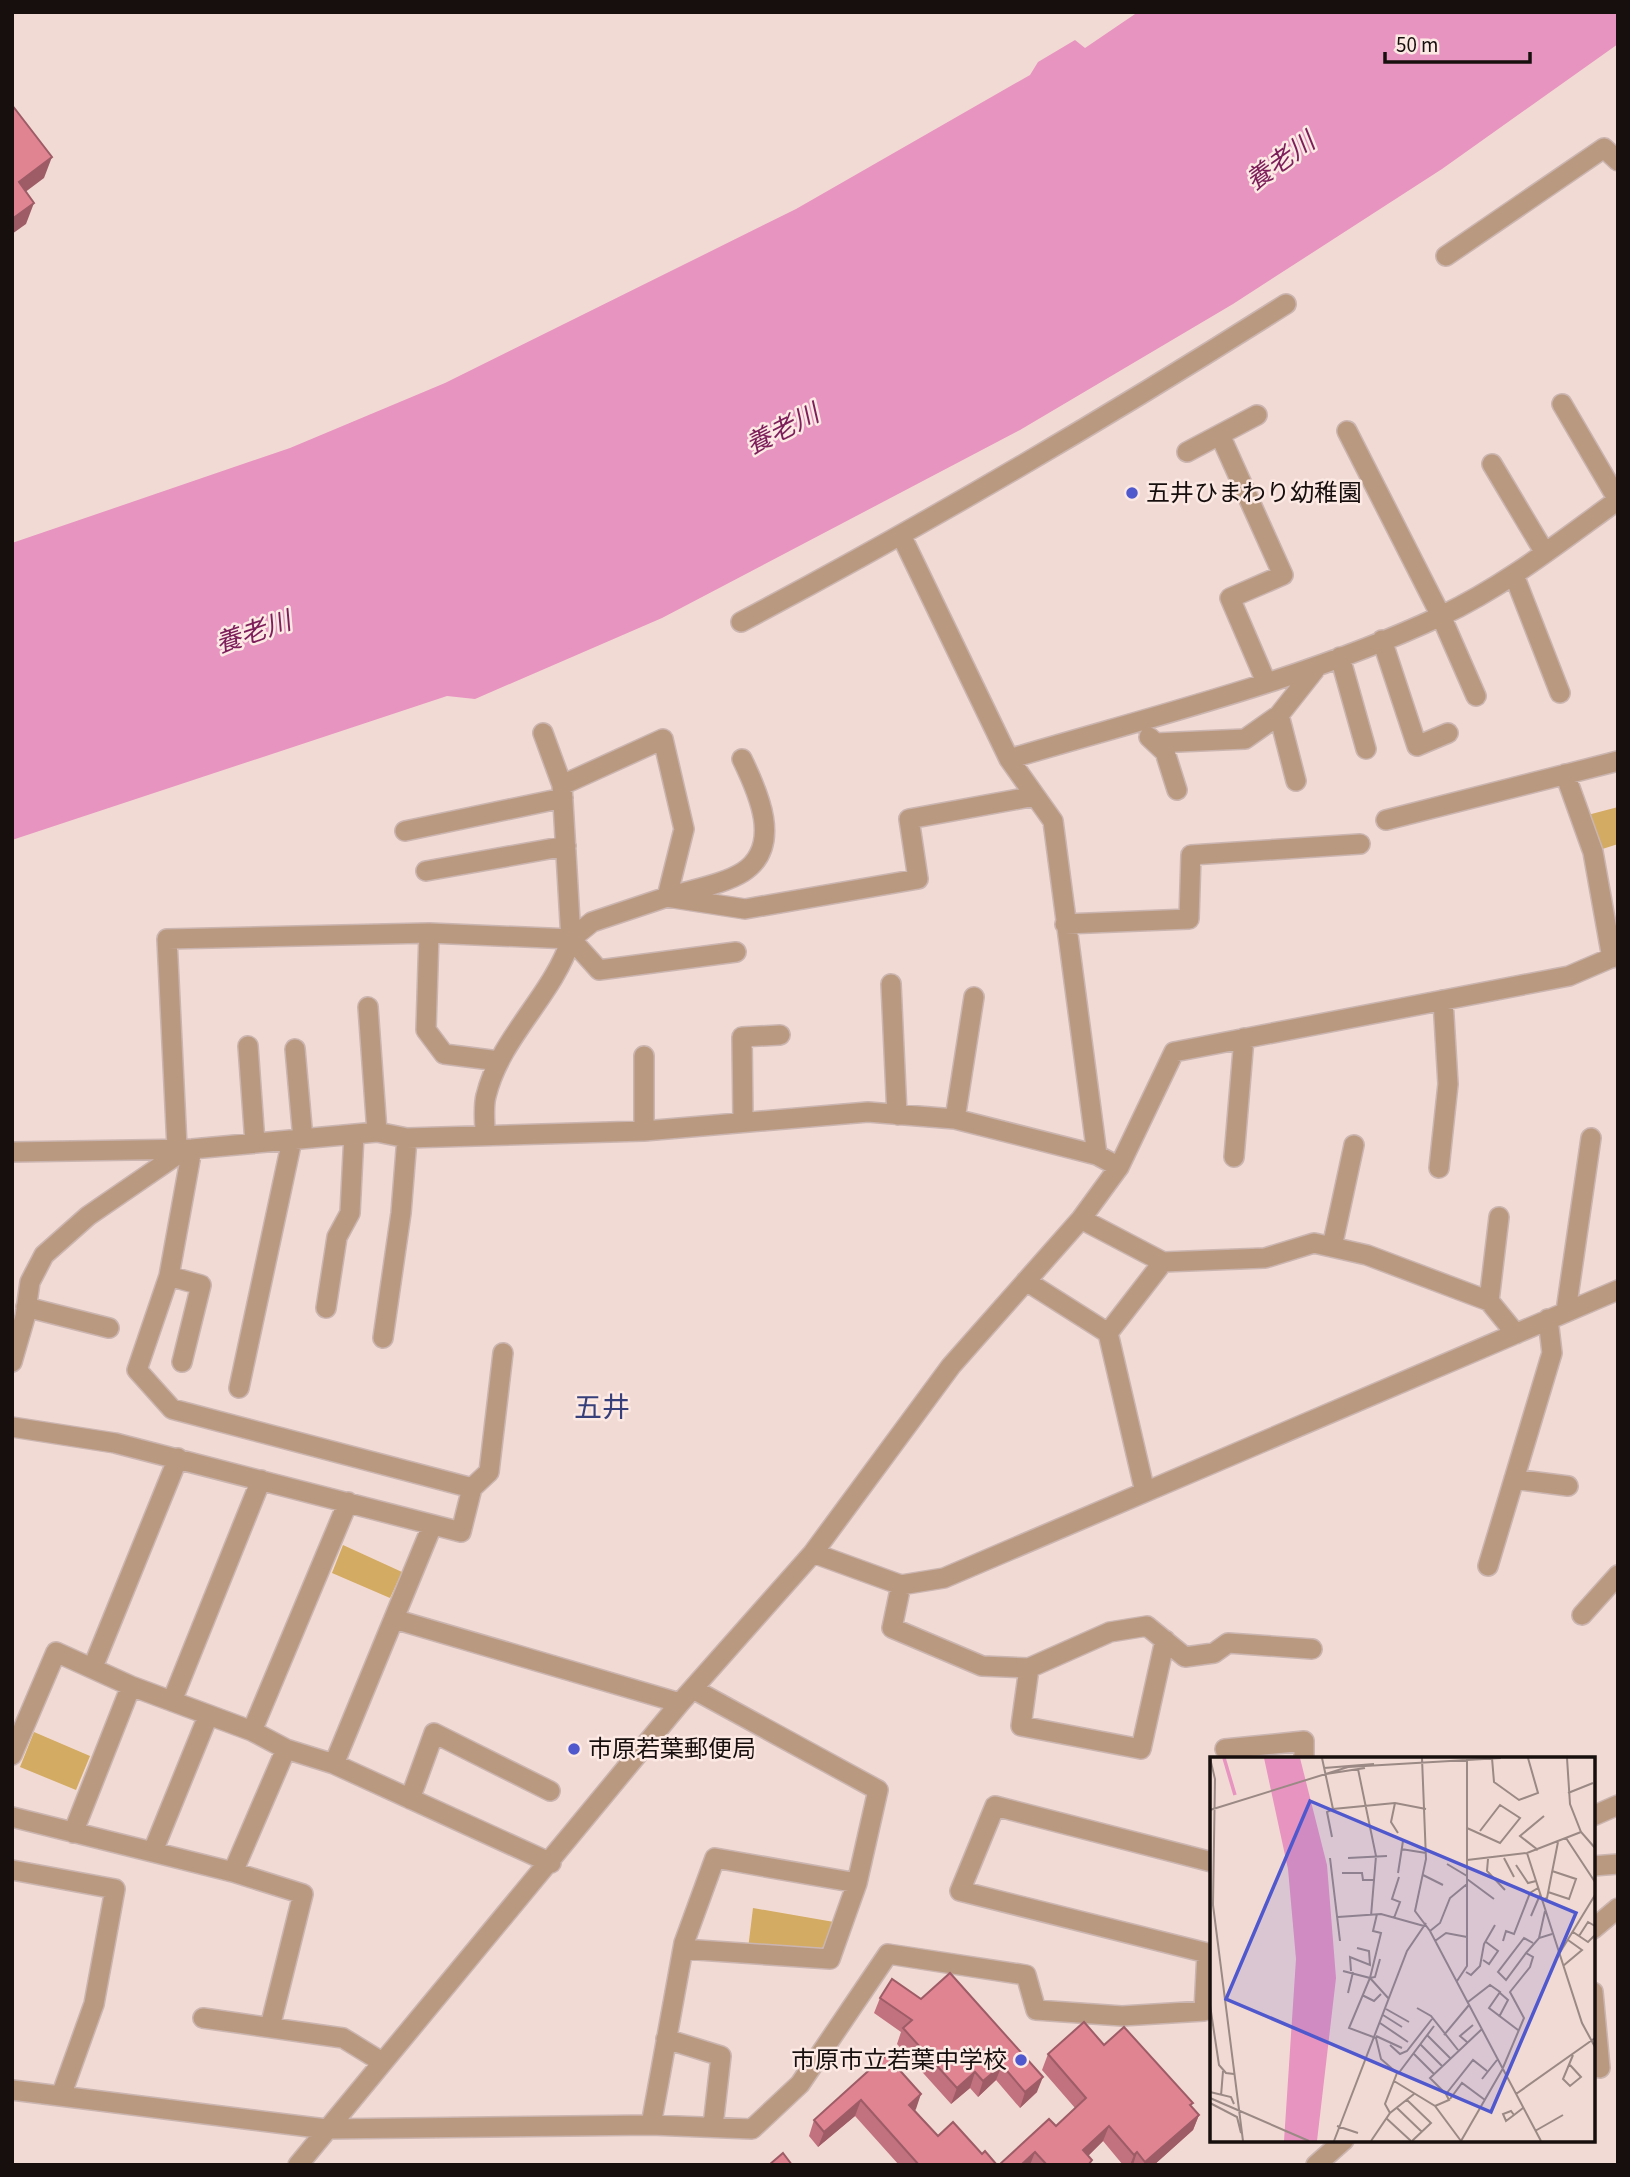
<svg xmlns="http://www.w3.org/2000/svg" width="1630" height="2177" font-family="'Source Sans 3','Noto Sans JP',sans-serif">
	<style>
		.green { fill: #d3ab62 }
		.water { fill: #e794c0 }
		.lines { fill: none; stroke-linecap: round; stroke-linejoin: round }
		.minor-casing { stroke: #cbb5b0; stroke-width: 22 }
		.minor { stroke: #ba9981; stroke-width: 19 }
		.wall { fill: #c1727e }
		.shaded-wall { fill: #9d5c66 }
		.building { fill: #e08492; stroke: #9d5c66; stroke-width: 2 }
		.poi-dot { fill: #5058ce; stroke: #fce9e4; stroke-width: 2.5 }
		.labels { text-anchor: middle; stroke-width: 5; stroke-linejoin: round; paint-order: stroke }
		.poi-label { font-size: 24px; fill: #170f0d; stroke: #fce9e4; text-anchor: start }
		.water-label { font-size: 26px; font-style: italic; fill: #7d1d5a; stroke: #fce9e4 }
		.quarter-label { font-size: 28px; fill: #373f7a; stroke: #fce9e4 }
		.inset-river { fill: none; stroke: #e794c0; stroke-width: 3.5 }
		.inset-road { fill: none; stroke: #9a8984; stroke-width: 2 }
		.view { fill: #5058ce; fill-opacity: 0.15; stroke: #5058ce; stroke-width: 3.5 }
		.inset-edge { fill: none; stroke: #170f0d; stroke-width: 3.5 }
	</style>
	<rect width="100%" height="100%" fill="#f2dad4"/>
	<path class="green" d="M 1618,807 L 1618,844 L 1593,852 L 1580,817 Z
		M 343,1545 L 402,1572 L 390,1598 L 332,1573 Z
		M 34,1732 L 90,1756 L 76,1790 L 20,1767 Z
		M 753,1908 L 834,1922 L 828,1945 L 819,1952 L 748,1949 Z"/>
	<path class="water" d="M 1138,12 L 1618,12 L 1618,44 L 1442,169 L 1233,304 L 1020,430 L 662,618 L 475,699 L 447,696 L 12,840 L 12,543 L 290,448 L 445,383 L 796,209 L 1030,75 L 1038,62 L 1075,40 L 1085,48 Z"/>
	<g class="lines">
		<g class="minor-casing">
			<path id="minor" d="M 1446,256 L 1604,148 L 1618,161
				M 1562,404 L 1618,500
				M 1347,431 L 1441,616 L 1476,696
				M 1220,435 L 1283,575 L 1230,598 L 1266,682
				M 1187,452 L 1257,415
				M 1492,464 L 1545,553
				M 902,537 L 1009,759 L 1053,821 L 1097,1155
				M 1514,575 L 1560,693
				M 741,622 C 928,523 1108,417 1286,304
				M 1382,640 L 1417,746 L 1448,733
				M 1340,657 L 1366,749
				M 1149,737 L 1165,752 L 1177,790
				M 1156,743 L 1245,739 L 1279,715
				M 1009,759 C 1153,716 1304,680 1441,616 C 1505,586 1560,542 1618,500
				M 1565,774 L 1593,852 L 1612,958
				M 1296,781 L 1279,715 L 1317,667
				M 562,785 L 663,739 L 684,829 L 667,897
				M 1386,820 L 1618,761
				M 405,831 L 563,798
				M 426,871 L 566,846
				M 672,896 C 694,889 724,884 743,872 C 783,846 758,792 742,759
				M 1065,924 L 1189,919 L 1191,855 L 1360,844
				M 429,933 L 426,1030 L 444,1054 L 499,1061
				M 571,939 L 599,970 L 736,952
				M 891,984 L 897,1115
				M 368,1007 L 377,1132
				M 248,1046 L 255,1143
				M 295,1049 L 303,1139
				M 955,1119 L 974,997
				M 743,1121 L 742,1037 L 780,1035
				M 644,1131 L 644,1056
				M 485,1134 C 485,1122 483,1107 486,1096 C 500,1037 553,996 571,939 L 562,785 L 543,733
				M 12,1152 L 192,1149 L 377,1132 L 407,1138 L 644,1131 L 868,1112 L 955,1119 L 1097,1155 L 1119,1167
				M 1234,1157 L 1244,1038
				M 1439,1168 L 1448,1084 L 1443,1000
				M 1081,1219 L 1163,1262 L 1265,1258 L 1314,1243 L 1367,1255 L 1489,1301 L 1516,1334
				M 1332,1247 L 1354,1145
				M 169,1276 L 137,1370 L 172,1409 L 472,1488
				M 1026,1281 L 1108,1333 L 1145,1492
				M 1489,1301 L 1499,1217
				M 26,1307 L 109,1328
				M 326,1308 L 337,1237 L 350,1213 L 354,1134
				M 1566,1311 L 1591,1138
				M 1108,1333 L 1163,1262
				M 383,1338 L 401,1213 L 407,1138
				M 12,1362 L 25,1317 L 30,1282 L 44,1255 L 88,1216 L 174,1157 L 177,1147 L 167,939 L 429,933 L 571,939 L 592,922 L 667,897 L 745,909 L 918,879 L 909,819 L 1035,796
				M 182,1362 L 201,1285 L 169,1276 L 192,1149
				M 239,1388 L 292,1140
				M 12,1427 L 115,1443 L 461,1532 L 472,1488 L 489,1472 L 503,1353
				M 1514,1479 L 1568,1486
				M 813,1553 L 901,1585 L 944,1578 L 1618,1290
				M 1488,1566 L 1552,1353 L 1548,1319
				M 901,1585 L 892,1628 L 982,1666 L 1029,1668 L 1110,1632 L 1147,1626 L 1185,1657 L 1214,1653 L 1228,1643 L 1312,1649
				M 1582,1615 L 1618,1575
				M 394,1619 L 680,1703
				M 93,1667 L 178,1458
				M 1029,1668 L 1021,1726 L 1141,1749 L 1165,1640
				M 172,1701 L 261,1480
				M 252,1731 L 348,1502
				M 1225,1749 L 1304,1741 L 1304,1759
				M 12,1755 L 56,1652 L 131,1686 L 252,1731 L 286,1749 L 334,1764 L 551,1863
				M 334,1764 L 432,1526
				M 410,1799 L 434,1733 L 550,1791
				M 1593,1816 L 1618,1805
				M 12,1817 L 233,1872 L 303,1894 L 270,2027
				M 73,1833 L 131,1686
				M 153,1851 L 208,1716
				M 1593,1866 L 1618,1864
				M 12,1870 L 115,1889 L 94,2004 L 61,2096
				M 233,1872 L 286,1749
				M 1593,1929 L 1618,1908
				M 683,1949 L 830,1959 L 857,1883
				M 1207,1953 L 960,1891 L 995,1806 L 1212,1862
				M 1593,1992 L 1600,2068
				M 203,2018 L 343,2038 L 382,2062
				M 666,2039 L 721,2056 L 713,2126
				M 12,2090 L 326,2129 L 651,2125 L 752,2129 L 800,2084 L 888,1954 L 1026,1975 L 1036,2010 L 1122,2016 L 1204,2011 L 1207,1953 L 1212,1954
				M 651,2125 L 684,1943 L 715,1858 L 857,1883 L 878,1790 L 693,1689
				M 298,2165 L 680,1703 L 813,1553 L 951,1366 L 1081,1219 L 1119,1167 L 1174,1052 L 1569,976 L 1618,955
				M 1316,2165 L 1344,2140"/>
		</g>
		<use href="#minor" class="minor"/>
	</g>
	<path class="wall" d="M 892,1979 L 1037,2092 L 1020,2108 L 996,2080 L 978,2097 L 970,2088 L 951,2104 L 897,2044 L 901,2032 L 874,2013 L 880,1998 Z
		M 1104,2045 L 1192,2107 L 1199,2115 L 1193,2130 L 1154,2165 L 1123,2165 L 1103,2141 L 1088,2156 L 1091,2165 L 999,2165 L 1056,2126 L 1075,2108 L 1042,2070 L 1048,2054 Z
		M 886,2055 L 916,2109 L 915,2110 L 938,2136 L 982,2154 L 997,2165 L 899,2165 L 855,2116 L 818,2147 L 809,2136 L 814,2120 Z"/>
	<path class="shaded-wall" d="M 52,157 L 44,178 L 12,202 L 19,182 Z
		M 34,203 L 26,224 L 12,234 L 12,219 Z
		M 1002,2065 L 996,2080 L 978,2097 L 983,2081 Z
		M 975,2072 L 970,2088 L 951,2104 L 957,2088 Z
		M 1043,2077 L 1037,2092 L 1020,2108 L 1025,2092 Z
		M 921,2094 L 916,2109 L 904,2120 L 909,2105 Z
		M 861,2100 L 855,2116 L 818,2147 L 824,2132 Z
		M 1199,2115 L 1193,2130 L 1154,2165 L 1143,2165 L 1145,2162 Z
		M 1109,2126 L 1103,2141 L 1079,2165 L 1083,2150 Z
		M 1035,2152 L 1030,2165 L 1021,2165 Z
		M 1137,2152 L 1133,2165 L 1130,2165 L 1134,2155 Z"/>
	<path class="building" d="M 12,105 L 52,157 L 19,182 L 34,203 L 12,219 Z
		M 950,1973 L 1043,2077 L 1025,2092 L 1002,2065 L 983,2081 L 975,2072 L 957,2088 L 903,2028 L 912,2020 L 880,1998 L 892,1979 L 921,1999 Z
		M 1084,2022 L 1104,2045 L 1124,2027 L 1193,2103 L 1190,2105 L 1199,2115 L 1145,2162 L 1137,2152 L 1134,2155 L 1109,2126 L 1083,2150 L 1092,2160 L 1089,2164 L 1090,2165 L 1047,2165 L 1035,2152 L 1021,2165 L 999,2165 L 1049,2119 L 1056,2126 L 1086,2098 L 1048,2054 Z
		M 886,2055 L 921,2094 L 909,2105 L 938,2136 L 953,2122 L 982,2154 L 985,2151 L 997,2165 L 919,2165 L 861,2100 L 824,2132 L 814,2120 Z
		M 783,2153 L 792,2165 L 769,2165 Z"/>
	<g class="poi-dot">
		<circle cx="1132" cy="493" r="7"/>
		<circle cx="574" cy="1749" r="7"/>
		<circle cx="1021" cy="2060" r="7"/>
	</g>
	<g class="labels">
		<g class="poi-label">
			<text x="1146" y="501">五井ひまわり幼稚園</text>
			<text x="588" y="1757">市原若葉郵便局</text>
			<text x="1007" y="2068" text-anchor="end">市原市立若葉中学校</text>
		</g>
		<g class="water-label">
			<text transform="translate(1280 161) rotate(-36)" y="9">養老川</text>
			<text transform="translate(782 429) rotate(-27)" y="9">養老川</text>
			<text transform="translate(253 632) rotate(-19)" y="9">養老川</text>
		</g>
		<g class="quarter-label">
			<text x="602" y="1417">五井</text>
		</g>
	</g>
	<g transform="translate(1210 1757)">
		<rect width="385" height="385" fill="#f2dad4"/>
		<path d="M 54,1 L 90,1 L 117,108 L 126,221 L 107,384 L 74,384 L 86,202 L 78,112 Z" fill="#e794c0"/>
		<path class="inset-river" d="M 14,1 L 25,38"/>
		<path class="inset-road" d="M 0,1 L 5,22 L 3,148 L 33,384M 112,1 L 123,52M 212,1 L 216,102 L 205,154 L 220,174 L 331,384M 282,1 L 284,25 L 309,43 L 328,36 L 318,1M 357,1 L 360,47 L 371,75 L 385,91M 114,11 L 164,7M 148,12 L 166,99 L 161,159M 116,17 L 155,11M 358,36 L 383,26M 185,46 L 181,65 L 188,76M 0,53 L 138,10 L 291,1M 257,71 L 290,86 L 310,61 L 290,48 L 270,74M 122,80 L 117,55 L 123,52 L 185,46 L 216,52M 356,81 L 385,125M 191,92 L 216,96M 328,93 L 310,79 L 334,59M 317,96 L 372,266 L 385,290M 120,101 L 130,184M 138,101 L 177,99M 294,101 L 304,120M 278,102 L 277,114 L 295,133M 257,103 L 317,96 L 371,75M 237,107 L 257,119M 306,108 L 318,126 L 326,124M 132,116 L 152,116 L 153,123 L 165,123M 188,116 L 193,84M 213,118 L 233,128M 257,122 L 284,142M 338,135 L 359,142 L 366,122 L 342,114M 332,143 L 337,141 L 348,85M 167,157 L 163,174 L 171,176 L 160,221 L 139,271 L 166,281 L 171,302 L 187,316 L 175,347 L 180,356M 321,159 L 330,138M 128,160 L 171,157 L 214,169M 184,161 L 190,145 L 182,142 L 189,120M 220,174 L 230,166 L 240,141 L 257,127M 363,175 L 378,185 L 385,178M 369,179 L 378,165 L 385,169M 329,181 L 335,154M 225,184 L 236,176 L 257,180M 293,184 L 296,174 L 304,177 L 320,136 L 328,131M 316,196 L 296,223 L 288,215 L 314,181 L 323,186M 349,197 L 385,138M 273,203 L 279,207 L 288,194 L 276,185M 353,209 L 372,193 L 358,183M 133,214 L 160,221 L 179,242M 141,214 L 140,200 L 160,208 L 159,194 L 147,191M 256,215 L 261,218 L 270,209 L 274,187 L 285,168M 160,221 L 165,220 L 170,202M 247,224 L 257,209 L 257,2M 138,236 L 143,215M 152,238 L 164,244 L 171,237M 258,245 L 280,228 L 290,235 L 279,251 L 308,273M 0,248 L 9,308 L 16,316 L 24,317M 207,251 L 221,259 L 248,293M 176,252 L 199,265M 173,258 L 192,270M 289,260 L 298,243 L 290,236M 170,266 L 198,285M 217,278 L 240,301M 234,278 L 259,248M 166,279 L 192,291M 257,285 L 250,279 L 263,268M 210,287 L 232,309M 180,288 L 190,297 L 197,294 L 222,262M 203,296 L 224,317M 360,308 L 371,320 L 360,329 L 353,322 L 363,298M 188,317 L 224,269M 272,322 L 287,303M 184,324 L 225,349 L 251,384M 0,335 L 21,340 L 24,347M 236,337 L 220,321 L 272,272M 306,337 L 385,281M 11,339 L 13,314M 0,341 L 99,384M 240,342 L 252,326 L 275,343M 197,343 L 221,366 L 202,384M 0,346 L 27,360 L 31,376M 225,349 L 239,343 L 236,337 L 263,303 L 277,314M 187,351 L 212,375M 304,358 L 301,354 L 293,357 L 296,364 L 304,358 L 313,351M 176,361 L 201,384M 127,369 L 148,376M 325,374 L 353,358M 124,384 L 197,194 L 216,166M 161,384 L 180,356 L 204,337M 251,384 L 292,313 L 314,261 L 300,235 L 320,210 L 323,200 L 316,196 L 329,181 L 342,177"/>
		<path class="view" d="M 100,44 L 366,156 L 281,355 L 16,242 Z"/>
		<rect width="385" height="385" class="inset-edge"/>
	</g>
	<rect width="1630" height="2177" fill="none" stroke="#170f0d" stroke-width="28"/>
	<path d="M1385 52v10h145v-10" fill="none" stroke="#170f0d" stroke-width="3.5"/>
	<text x="1396" y="52" font-size="21" fill="#170f0d" stroke="#fce9e4" stroke-width="5" paint-order="stroke">50 m</text>
</svg>
